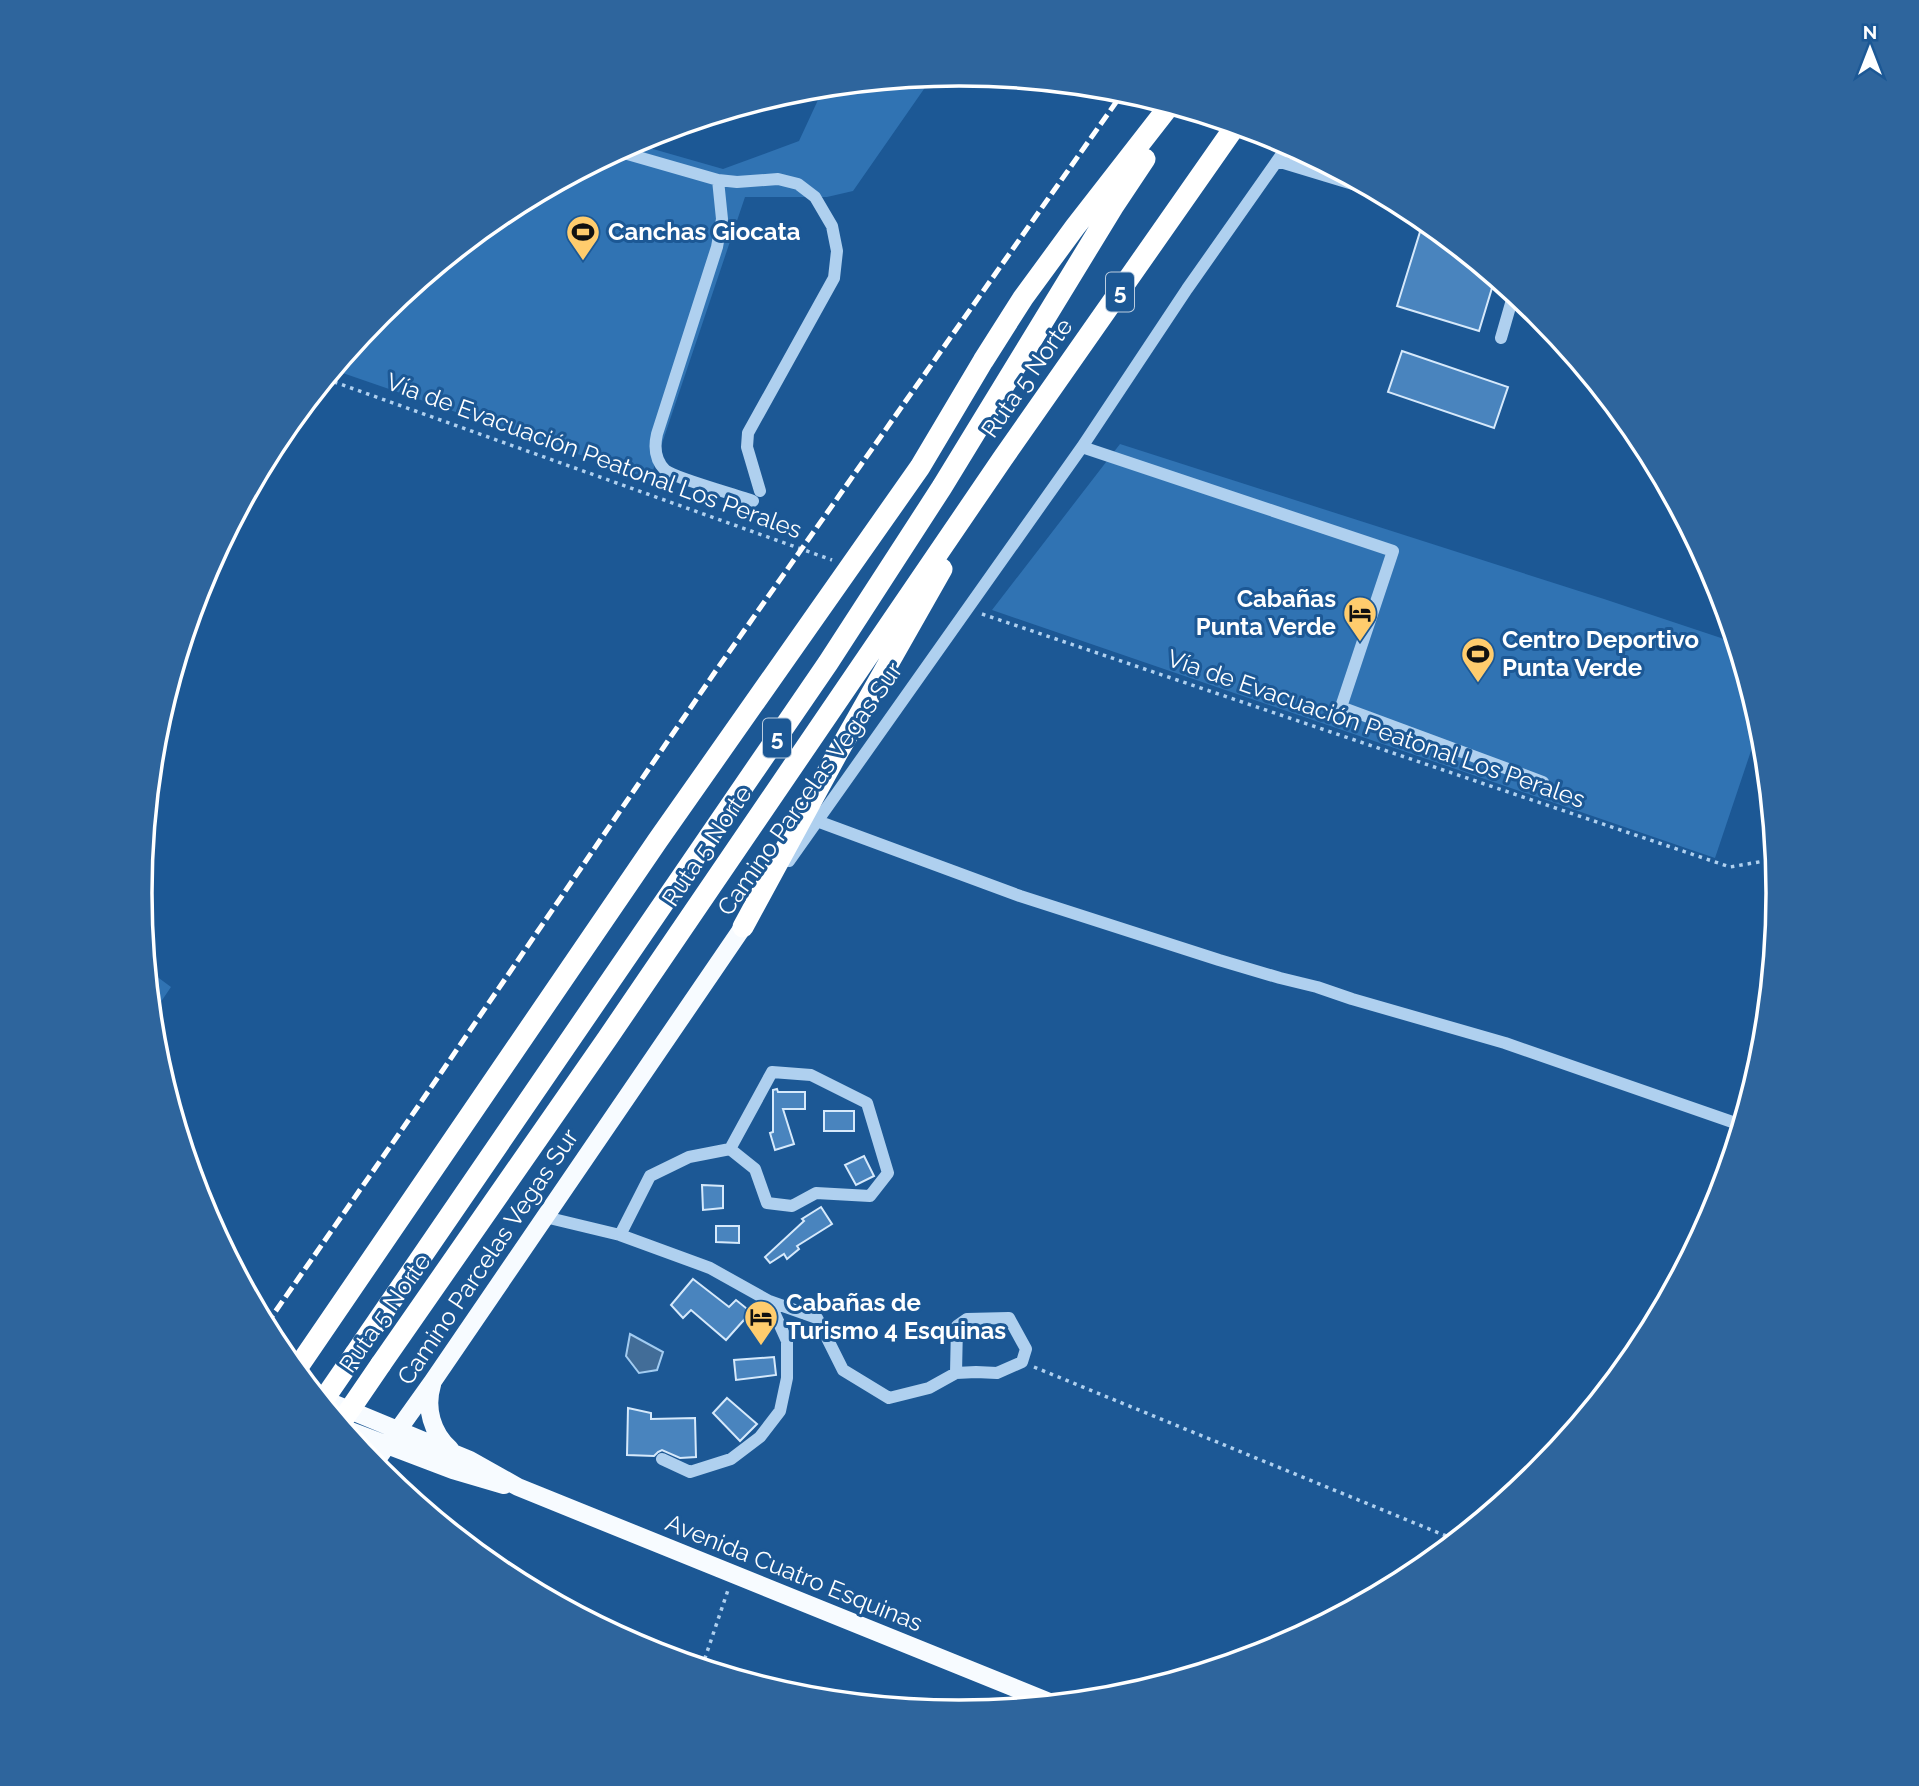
<svg xmlns="http://www.w3.org/2000/svg" width="1919" height="1786" font-family="Raleway,sans-serif">
	<style>
		.green { fill: #3073b3 }
		.water { fill: #426d98; stroke: #a2ccf1; stroke-width: 2 }
		.building { fill: #4984be; stroke: #d6e9fb; stroke-width: 2 }
		.lines { fill: none; stroke-linecap: round; stroke-linejoin: round }
		.path { stroke: #afd0ef; stroke-width: 3.5; stroke-dasharray: 3.5 5; stroke-linecap: butt }
		.minor { stroke: #afd0ef; stroke-width: 12 }
		.major { stroke: #f7fbff; stroke-width: 18 }
		.highway { stroke: #fff; stroke-width: 21 }
		.rail { stroke: #fff; stroke-width: 5; stroke-dasharray: 12 5; stroke-linecap: butt }
		.highway-bridge { stroke: #fff; stroke-width: 21 }
		.labels { text-anchor: middle; stroke-width: 6; stroke-linejoin: round; paint-order: stroke }
		.shield { fill: #1c5895; stroke: #bbcddf; stroke-width: 2 }
		.shield-label { font-size: 23px; font-weight: bold; fill: #fff }
		.poi-label { font-size: 24px; font-weight: bold; fill: #fff; stroke: #1c5895; text-anchor: start }
		.street-label { font-size: 24px; fill: #fff; stroke: #1c5895 }
		.rim { fill: none; stroke: #fff; stroke-width: 3.5 }
	</style>
	<rect width="100%" height="100%" fill="#1c5895"/>
	<path class="green" d="M 933,76 L 853,191 L 827,197 L 745,197 L 650,479 L 334,370 L 380,313 L 505,211 L 632,143 L 723,169 L 799,141 L 824,87 Z
		M 1120,444 L 1604,599 L 1736,643 L 1760,724 L 1715,858 L 992,610 Z
		M 148,970 L 171,987 L 152,1015 Z"/>
	<path class="water" d="M 630,1334 L 663,1352 L 657,1370 L 639,1373 L 626,1356 Z"/>
	<path class="building" d="M 1424,219 L 1495,278 L 1479,331 L 1397,306 Z
		M 1402,351 L 1508,387 L 1494,428 L 1388,392 Z
		M 777,1089 L 778,1092 L 805,1092 L 805,1109 L 783,1109 L 794,1144 L 775,1150 L 770,1133 L 773,1132 L 773,1090 Z
		M 824,1111 L 854,1111 L 854,1131 L 824,1131 Z
		M 864,1156 L 874,1176 L 856,1185 L 845,1165 Z
		M 702,1185 L 723,1186 L 723,1208 L 703,1210 Z
		M 821,1207 L 832,1224 L 797,1246 L 799,1249 L 787,1259 L 784,1254 L 770,1263 L 765,1257 L 804,1221 L 802,1219 Z
		M 716,1226 L 739,1226 L 739,1243 L 716,1242 Z
		M 693,1279 L 729,1307 L 736,1300 L 751,1312 L 726,1340 L 691,1310 L 683,1318 L 671,1305 Z
		M 774,1357 L 776,1375 L 736,1380 L 734,1360 Z
		M 727,1398 L 757,1424 L 740,1441 L 713,1413 Z
		M 628,1408 L 651,1413 L 651,1419 L 695,1418 L 696,1457 L 680,1458 L 662,1450 L 658,1452 L 654,1456 L 627,1455 Z"/>
	<g class="lines">
		<path class="path" d="M 326,379 L 832,560
			M 982,614 L 1730,867 L 1776,859
			M 1034,1367 L 1456,1540
			M 702,1667 L 728,1590"/>
		<path class="minor" d="M 617,151 L 718,180 L 737,182 L 778,179 L 798,184 L 815,197 L 832,226 L 837,251 L 834,278 L 748,433 L 747,447 L 760,491
			M 1277,161 L 1376,191
			M 718,180 L 722,219 L 717,247 L 657,434 C 654,447 655,460 665,470 C 674,478 737,495 753,501
			M 1501,338 L 1514,293
			M 1082,447 L 1393,551 L 1341,707 L 1543,782
			M 817,821 L 1020,896 L 1219,960 L 1280,978 L 1317,987 L 1352,999 L 1505,1043 L 1741,1125
			M 789,861 L 1082,447 L 1187,289 L 1289,144
			M 545,1217 L 620,1235 L 710,1268 L 769,1301 L 787,1341 L 787,1378 L 780,1411 L 760,1437 L 731,1459 L 690,1472 L 662,1459
			M 620,1235 L 650,1176 L 689,1157 L 730,1149 L 772,1072 L 811,1075 L 867,1103 L 888,1173 L 870,1196 L 816,1193 L 792,1206 L 767,1203 L 755,1169 L 730,1149
			M 769,1301 L 817,1318 L 843,1370 L 889,1398 L 929,1388 L 956,1373 L 957,1326 L 967,1319 L 1009,1318 L 1026,1349 L 1022,1362 L 997,1373 L 976,1372 L 956,1373"/>
		<path class="major" d="M 432,1385 C 425,1408 432,1433 450,1449
			M 318,1397 L 470,1460 L 518,1487 L 1052,1703
			M 345,1429 L 453,1470 L 504,1485
			M 373,1465 L 433,1381 L 743,927"/>
		<path class="highway" d="M 743,927 L 837,754 L 942,569
			M 355,1354 L 828,663 L 942,487 L 1113,207 L 1145,159
			M 381,1364 L 607,1039 L 1003,458 L 1236,125
			M 296,1370 L 658,840 L 920,467 L 983,361 L 1023,298 L 1075,227 L 1170,105"/>
		<path class="rail" d="M 266,1325 L 419,1105 L 715,672 L 1124,91"/>
		<path class="highway-bridge" d="M 322,1402 L 355,1354
			M 340,1424 L 381,1364"/>
	</g>
	<defs>
		<g id="stadium-pin" transform="scale(1.75)"><path d="M0 17L-7.5 6A9.5 9.5 0 1 1 7.5 6Z" fill="#ffcc6d" stroke="#1c5895"/><path d="M0-5a6.5 5 0 1 0 0 10a6.5 5 0 1 0 0-10ZM-3.5-1.8h7v3.6h-7Z" fill="#111"/></g>
		<g id="hotel-pin" transform="scale(1.75)"><path d="M0 17L-7.5 6A9.5 9.5 0 1 1 7.5 6Z" fill="#ffcc6d" stroke="#1c5895"/><path d="M-6-4.5h1.5V1H6V5H4.5V3h-9V5H-6ZM-4 0a1.8 1.8 0 1 1 3.6 0ZM.5 0V-2.5h3Q6-2.5 6 0Z" fill="#111"/></g>
	</defs>
	<g fill-rule="evenodd">
		<use href="#stadium-pin" x="583" y="232"/>
		<use href="#hotel-pin" x="1360" y="613"/>
		<use href="#stadium-pin" x="1478" y="654"/>
		<use href="#hotel-pin" x="761" y="1317"/>
	</g>
	<g class="labels">
		<g class="shield">
			<rect x="1106" y="272.5" width="28" height="39" rx="5"/>
			<rect x="763" y="718.5" width="28" height="39" rx="5"/>
		</g>
		<g class="shield-label">
			<text x="1120" y="300">5</text>
			<text x="777" y="746">5</text>
		</g>
		<g class="poi-label">
			<text x="608" y="240">Canchas Giocata</text>
			<text x="1336" y="607" text-anchor="end">Cabañas<tspan x="1336" dy="28">Punta Verde</tspan></text>
			<text x="1502" y="648">Centro Deportivo<tspan x="1502" dy="28">Punta Verde</tspan></text>
			<text x="786" y="1311">Cabañas de<tspan x="786" dy="28">Turismo 4 Esquinas</tspan></text>
		</g>
		<g class="street-label">
			<text transform="translate(1027 378) rotate(-55)" y="8">Ruta 5 Norte</text>
			<text transform="translate(594 456) rotate(20)" y="8">Vía de Evacuación Peatonal Los Perales</text>
			<text transform="translate(1376 729) rotate(19)" y="8">Vía de Evacuación Peatonal Los Perales</text>
			<text transform="translate(810 789) rotate(-55)" y="8">Camino Parcelas Vegas Sur</text>
			<text transform="translate(707 846) rotate(-56)" y="8">Ruta 5 Norte</text>
			<text transform="translate(488 1257) rotate(-56)" y="8">Camino Parcelas Vegas Sur</text>
			<text transform="translate(385 1313) rotate(-55)" y="8">Ruta 5 Norte</text>
			<text transform="translate(794 1573) rotate(22)" y="8">Avenida Cuatro Esquinas</text>
		</g>
	</g>
	<path d="M0 0H1919V1786H0ZM152 893a807 807 0 1 1 1614 0a807 807 0 1 1-1614 0Z" fill="#2e659d" fill-rule="evenodd"/>
	<path class="rim" d="M152 893a807 807 0 1 1 1614 0a807 807 0 1 1-1614 0Z"/>
	<g transform="translate(1870 49)" stroke="#1c5895" stroke-width="5" paint-order="stroke">
	<path d="M0-5L12 26L0 18L-12 26Z" fill="#ffffff"/>
	<text y="-10" font-size="19" font-weight="bold" text-anchor="middle" fill="#ffffff">N</text>
	</g>
</svg>
